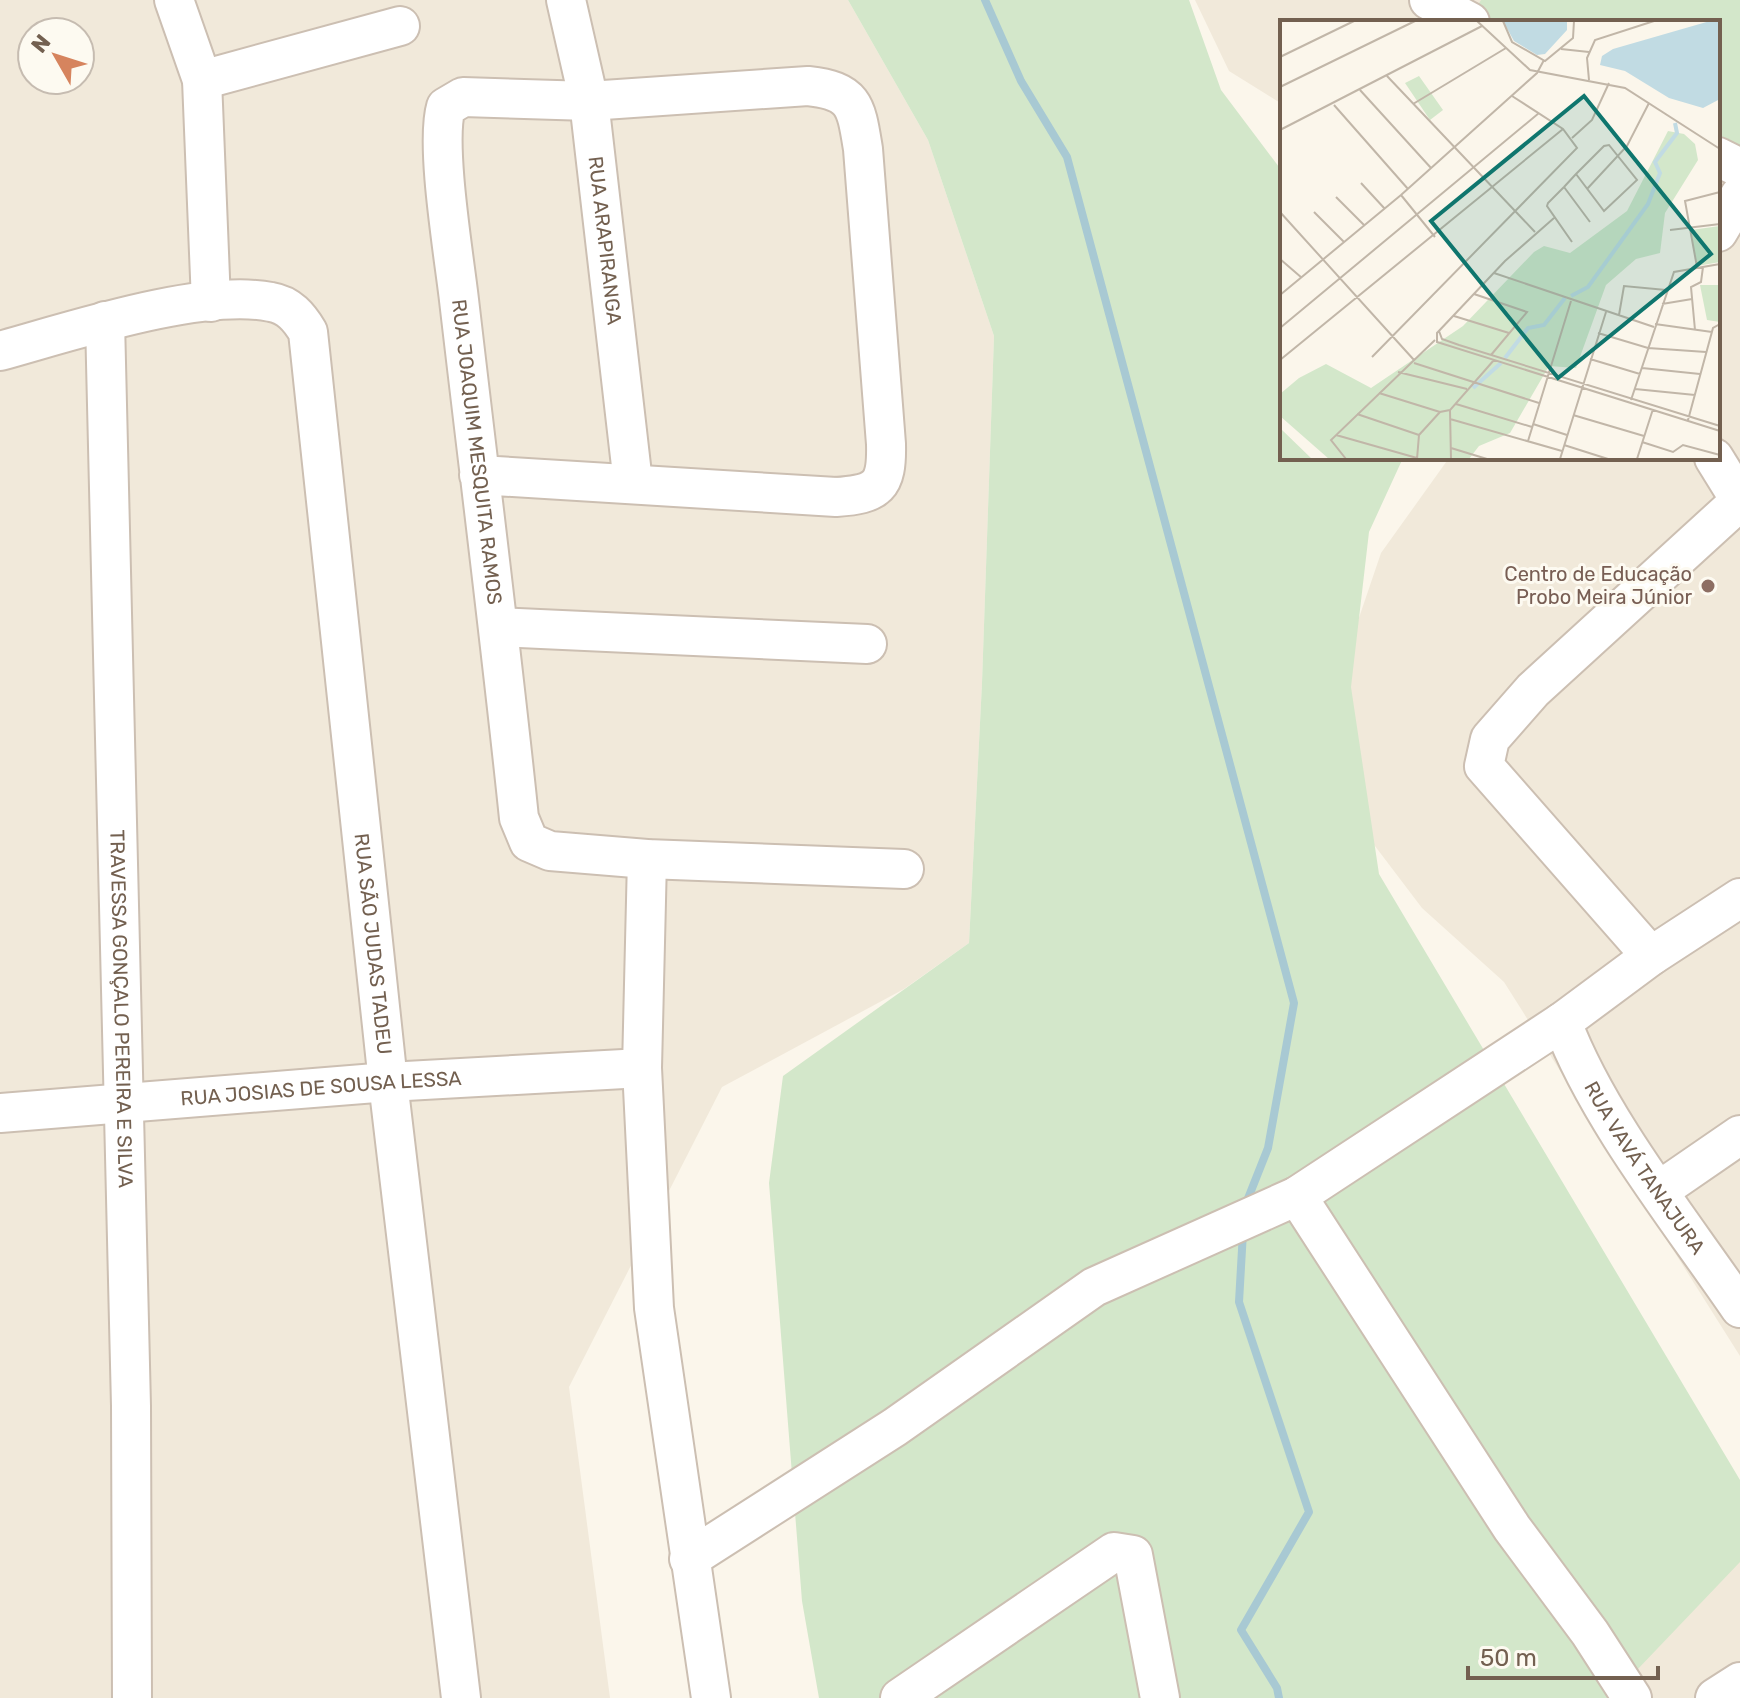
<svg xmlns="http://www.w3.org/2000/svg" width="1740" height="1698" font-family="Rubik,sans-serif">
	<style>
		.residential { fill: #f1e9da; fill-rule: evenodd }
		.green { fill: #d3e7ca }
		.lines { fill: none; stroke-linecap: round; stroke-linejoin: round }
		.stream { stroke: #a8c9d3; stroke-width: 8 }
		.minor-casing { stroke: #ccbfb2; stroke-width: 42 }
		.minor { stroke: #fff; stroke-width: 38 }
		.education-dot { fill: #8d6e63; stroke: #fdfaf1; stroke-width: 3 }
		.labels { text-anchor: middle; stroke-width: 6; stroke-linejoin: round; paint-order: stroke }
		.street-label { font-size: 20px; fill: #736050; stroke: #fdfaf1 }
		.education-label { font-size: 20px; fill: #785e54; stroke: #fdfaf1; text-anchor: end }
		.inset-river { fill: none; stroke: #c1dbe3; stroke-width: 4 }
		.inset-road { fill: none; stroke: #c1b6a8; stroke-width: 2 }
		.view { fill: #0f766e; fill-opacity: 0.15; stroke: #0f766e; stroke-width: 4 }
		.inset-edge { fill: none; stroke: #736050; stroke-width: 4 }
	</style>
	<rect width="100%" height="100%" fill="#fbf6eb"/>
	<path class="residential" d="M 0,0 L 848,0 L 928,140 L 994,336 L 982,683 L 969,943 L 904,989 L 722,1087 L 569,1387 L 610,1698 L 0,1698 ZM 32,32 L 80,32 L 80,80 L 32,80 Z
		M 1195,0 L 1740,0 L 1740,1356 L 1504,982 L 1422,908 L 1356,821 L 1330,703 L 1381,553 L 1449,458 L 1718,458 L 1718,22 L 1282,22 L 1282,104 L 1229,71 Z
		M 1740,1491 L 1740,1698 L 1648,1698 L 1588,1596 Z"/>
	<path class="green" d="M 848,0 L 1189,0 L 1221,90 L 1282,171 L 1282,458 L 1403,458 L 1369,532 L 1351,687 L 1379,874 L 1740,1480 L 1740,1562 L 1615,1693 L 1617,1698 L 819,1698 L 802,1601 L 769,1183 L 783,1076 L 969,943 L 982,683 L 994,336 L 928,140 Z
		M 1481,0 L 1740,0 L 1740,161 L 1718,149 L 1718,22 L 1496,22 L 1475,10 Z"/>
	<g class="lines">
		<path class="stream" d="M 985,0 L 1021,81 L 1067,157 L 1294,1003 L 1268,1148 L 1245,1206
			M 1243,1232 L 1239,1302 L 1309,1512 L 1241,1630 L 1277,1688 L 1279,1698"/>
		<g class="minor-casing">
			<g id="minor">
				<path d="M 174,0 L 202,80 L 211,302"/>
				<path id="s1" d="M 566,0 L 589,101 L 633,483"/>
				<path d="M 1429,0 L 1470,22"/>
				<path d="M 202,80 L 400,26"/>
				<path d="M 1718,157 L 1740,168"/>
				<path d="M 1718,232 L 1740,195"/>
				<path id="s2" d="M 105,321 L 131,1406 L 132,1698"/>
				<path id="s3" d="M 0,351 C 69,332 201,288 271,302 C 289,305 299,317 308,332 L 388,1082 L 461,1698"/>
				<path d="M 1714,458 L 1740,500"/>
				<path id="s4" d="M 479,475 L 836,497 C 878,494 887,487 886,444 L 863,149 C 856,106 855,91 808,86 L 589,101 L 463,97 L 446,107 C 435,144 454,256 459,300 C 479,472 501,645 519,818 L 529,842 L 550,851 L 647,859 L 904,869"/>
				<path d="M 499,627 L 867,644"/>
				<path d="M 647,859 L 642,1068 L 654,1308 L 711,1698"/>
				<path d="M 1651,956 L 1484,766 L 1490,739 L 1533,690 L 1740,501"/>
				<path id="s5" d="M 1562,1022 C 1597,1117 1682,1223 1740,1308"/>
				<path id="s6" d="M 0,1113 L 388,1082 L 642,1068"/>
				<path d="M 1660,1190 L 1740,1135"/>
				<path d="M 1297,1196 L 1512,1528 L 1590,1633 L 1632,1698"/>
				<path d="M 689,1559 L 895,1427 L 1094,1287 L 1297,1196 L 1562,1022 L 1651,956 L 1740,898"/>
				<path d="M 900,1698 L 1114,1552 L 1133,1555 L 1160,1698"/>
				<path d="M 1715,1698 L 1740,1682"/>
			</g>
		</g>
		<use href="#minor" class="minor"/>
	</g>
	<circle class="education-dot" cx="1708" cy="586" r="8"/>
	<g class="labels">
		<g class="street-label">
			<text dy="7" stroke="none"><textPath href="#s1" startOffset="244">RUA ARAPIRANGA</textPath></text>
			<text dy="7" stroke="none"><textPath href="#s4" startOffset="1548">RUA JOAQUIM MESQUITA RAMOS</textPath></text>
			<text dy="7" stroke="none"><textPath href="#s3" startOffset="942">RUA SÃO JUDAS TADEU</textPath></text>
			<text dy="7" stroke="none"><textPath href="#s2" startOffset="688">TRAVESSA GONÇALO PEREIRA E SILVA</textPath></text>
			<text dy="7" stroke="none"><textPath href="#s6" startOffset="322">RUA JOSIAS DE SOUSA LESSA</textPath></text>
			<text dy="7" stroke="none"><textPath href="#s5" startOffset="168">RUA VAVÁ TANAJURA</textPath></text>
		</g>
		<g class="education-label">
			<text x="1692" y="581">Centro de Educação<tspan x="1692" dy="23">Probo Meira Júnior</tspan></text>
		</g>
	</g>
	<g transform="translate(1280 20)">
		<rect width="440" height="440" fill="#fbf6eb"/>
		<path d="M 139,56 L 163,90 L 150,100 L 125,63 ZM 388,111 L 404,114 L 415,124 L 418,140 L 385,193 L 380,233 L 356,239 L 326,265 L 296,348 L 269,346 L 230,413 L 199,426 L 189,439 L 49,439 L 0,396 L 0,374 L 19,358 L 46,344 L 91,368 L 183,306 L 254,232 L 264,226 L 290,233 L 347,191 ZM 440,206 L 440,242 L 417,246 L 411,210 ZM 420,265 L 440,265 L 440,302 L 427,300 ZM 0,409 L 1,409 L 32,439 L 0,439 Z" fill="#d3e7ca"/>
		<path d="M 223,1 L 287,1 L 287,10 L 265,34 L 257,35 L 234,21 ZM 430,1 L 440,1 L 440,79 L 423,88 L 389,78 L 345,51 L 320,45 L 322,36 L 333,29 Z" fill="#c1dbe3"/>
		<path class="inset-river" d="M 291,276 L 308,267 L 368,184 L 380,153 L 375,142 L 397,113 L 395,103M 225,338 L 248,308 L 264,305 L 285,278M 193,368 L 221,343"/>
		<path class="inset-road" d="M 197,1 L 250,50 L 345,68 L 440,129M 223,1 L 232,22 L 265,41 L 293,18 L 294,1M 281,29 L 309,32M 0,37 L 74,1M 107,56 L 255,212M 309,60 L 307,38 L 315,20 L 374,1M 0,67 L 135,1M 80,70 L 151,148M 133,84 L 226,28M 54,85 L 128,169M 0,110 L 202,6M 292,118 L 312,100 L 329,63M 81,163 L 105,189M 284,167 L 310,202M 307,169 L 347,126 L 369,83M 121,175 L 155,217M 56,177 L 85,206M 0,192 L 134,340M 34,192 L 64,222M 274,198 L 225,241 L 157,313 L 157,322 L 440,411M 390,210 L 440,204M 292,222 L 267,186 L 268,183 L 284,167 L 296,154 L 324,126 L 329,125 L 357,160 L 324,191 L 296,154M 0,239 L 22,258M 417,247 L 405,181 L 440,172M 214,253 L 374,307M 194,274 L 247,292 L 211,335M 0,275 L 121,175 L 257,53 L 264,40M 382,284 L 412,279M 339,295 L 344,266 L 386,270M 174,296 L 229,313M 375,304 L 432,312M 0,308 L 259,93M 415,310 L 411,267 L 421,262 L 423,247M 159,311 L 162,319 L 179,325 L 440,406M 318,313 L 368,328 L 426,332M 92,337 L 297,128 L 283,109 L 232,76M 310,339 L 360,354M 0,340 L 283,109M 134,343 L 259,383M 362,348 L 420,354M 118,352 L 187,369M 355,369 L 415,375M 99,373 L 160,392M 351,380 L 394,252 L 440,244M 176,384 L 252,407M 77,394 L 139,415M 293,395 L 364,416M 170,399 L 282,431M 408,400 L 433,308 L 440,304M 253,404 L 287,415M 56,415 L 137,438M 248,421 L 291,281M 362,422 L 393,432 L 403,425 L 440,435M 284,425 L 328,439M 171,428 L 207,439M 66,439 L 51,420 L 155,320M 137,439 L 139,415 L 160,392 L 170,390M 171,439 L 170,390 L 214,340M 280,439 L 326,292M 357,439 L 373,389"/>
		<path class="view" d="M 304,76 L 431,234 L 278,358 L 151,201 Z"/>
		<rect width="440" height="440" class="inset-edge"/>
	</g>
	<g transform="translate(56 56) rotate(309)"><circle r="38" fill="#fdfaf1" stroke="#c6bcb1" stroke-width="2"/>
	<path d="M0-6L14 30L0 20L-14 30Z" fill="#d6845e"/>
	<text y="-12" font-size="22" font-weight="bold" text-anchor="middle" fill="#736050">N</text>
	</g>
	<path d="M1468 1666v12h190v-12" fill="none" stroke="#736050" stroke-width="4"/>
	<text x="1480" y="1666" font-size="24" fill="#736050" stroke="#fdfaf1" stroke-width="6" paint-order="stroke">50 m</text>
</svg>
